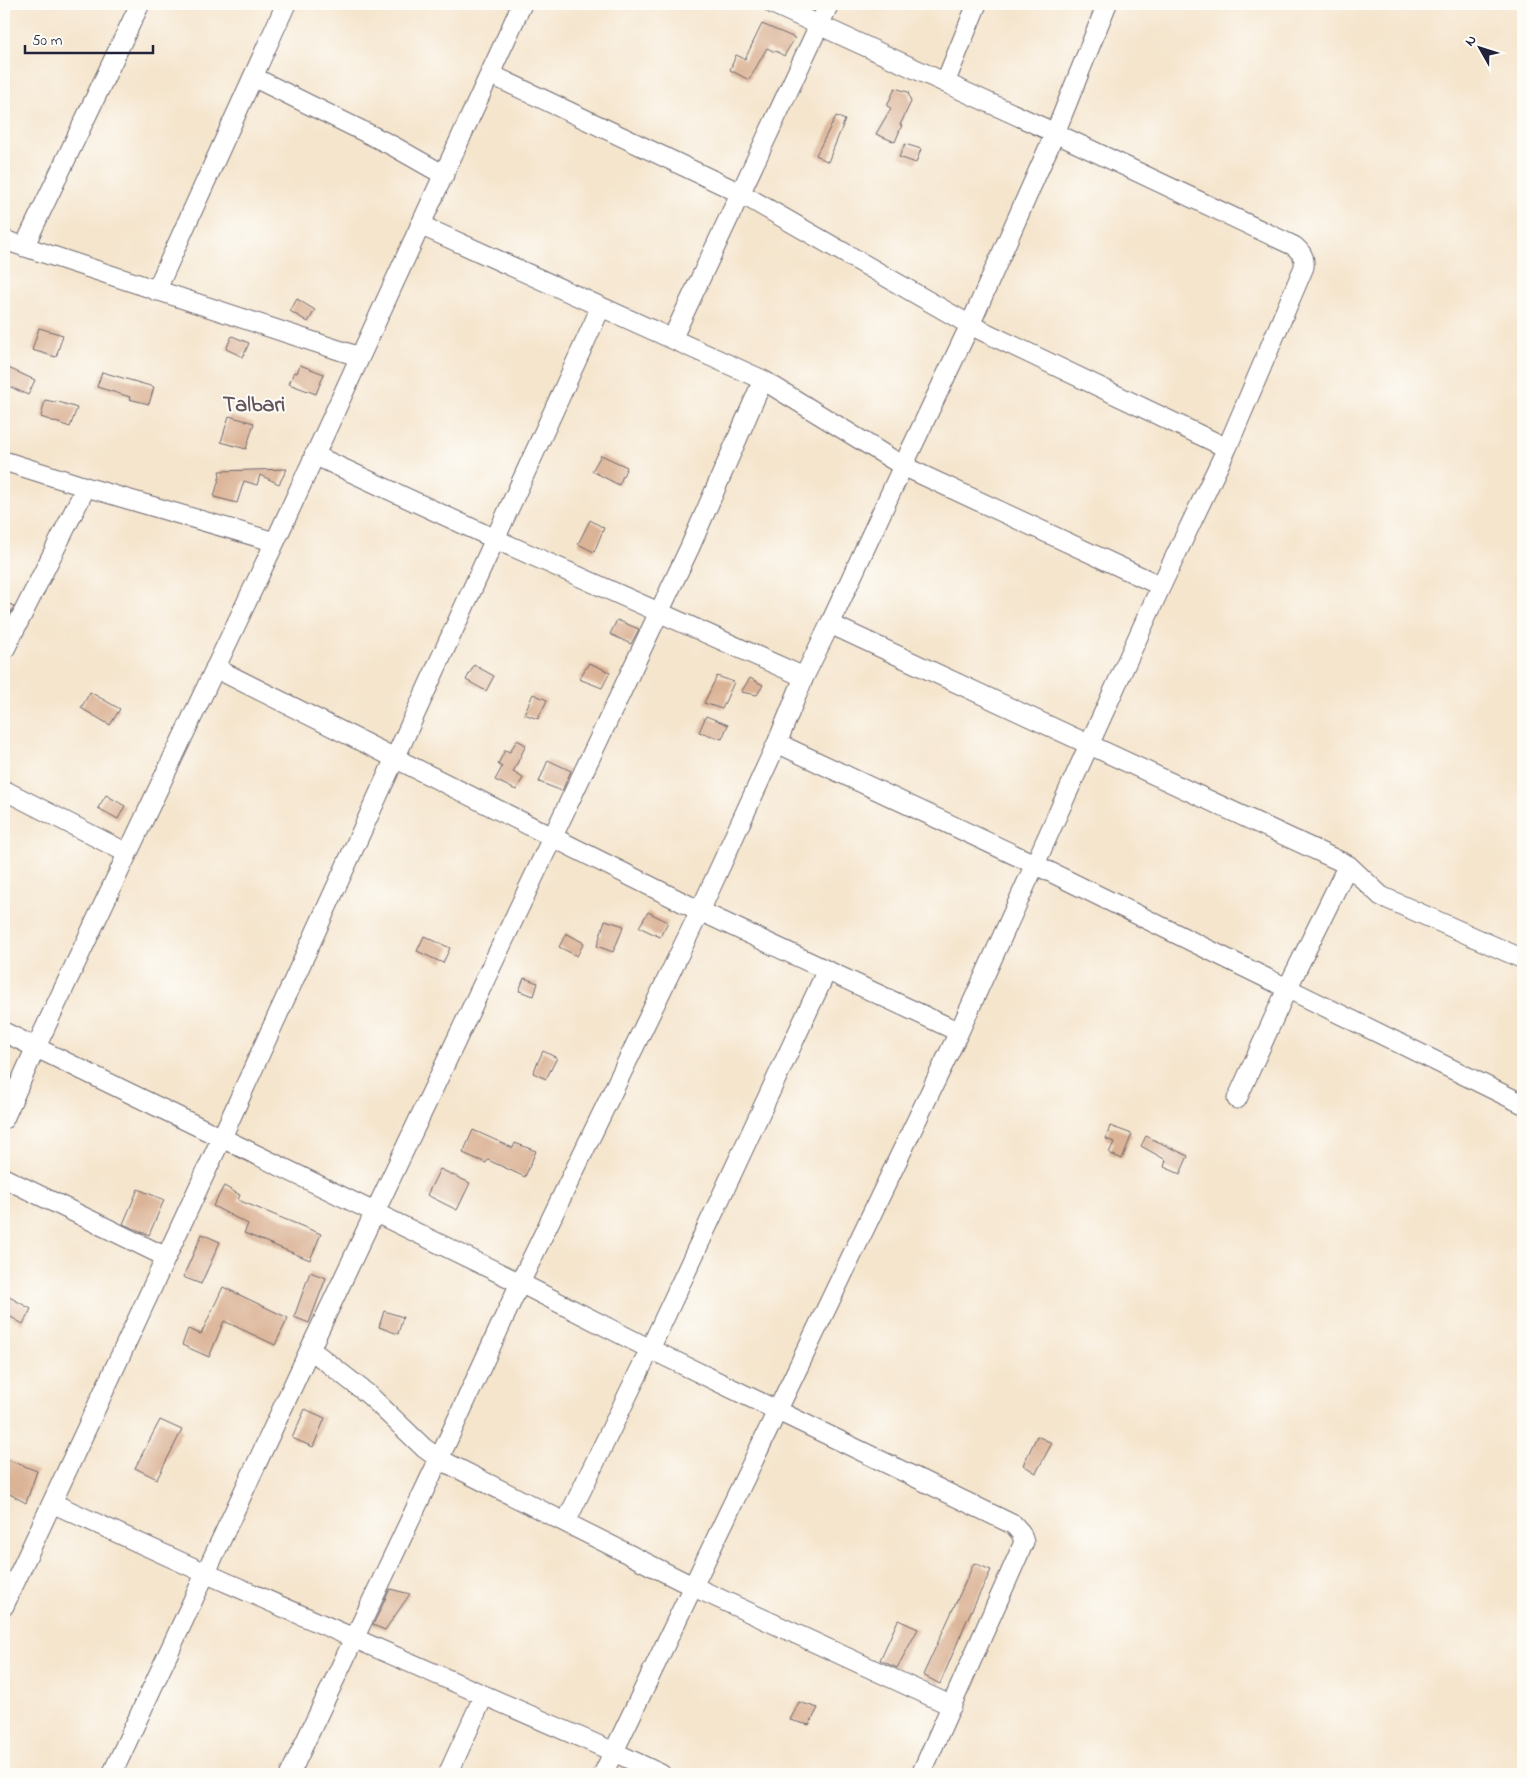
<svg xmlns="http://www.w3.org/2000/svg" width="1527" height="1778" font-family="'Indie Flower',sans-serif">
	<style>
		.building { fill: #dbb396 }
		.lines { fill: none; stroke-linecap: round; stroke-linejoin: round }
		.minor-casing { stroke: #6c666e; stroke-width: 21 }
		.minor { stroke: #fff; stroke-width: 19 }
		.labels { text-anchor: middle; stroke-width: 4; stroke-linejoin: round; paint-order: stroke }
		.neighbourhood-label { font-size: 22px; font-weight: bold; fill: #63555b; stroke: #fdfcf7 }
	</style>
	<rect width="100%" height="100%" fill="#fdfcf7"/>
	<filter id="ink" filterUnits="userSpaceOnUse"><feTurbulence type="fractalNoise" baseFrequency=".02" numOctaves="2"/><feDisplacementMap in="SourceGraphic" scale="10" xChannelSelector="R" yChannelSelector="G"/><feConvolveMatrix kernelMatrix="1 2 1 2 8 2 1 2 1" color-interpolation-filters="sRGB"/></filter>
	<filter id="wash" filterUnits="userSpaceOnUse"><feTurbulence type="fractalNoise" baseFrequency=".0096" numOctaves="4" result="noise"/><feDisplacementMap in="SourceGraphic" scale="20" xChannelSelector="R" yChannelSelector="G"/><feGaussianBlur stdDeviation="1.12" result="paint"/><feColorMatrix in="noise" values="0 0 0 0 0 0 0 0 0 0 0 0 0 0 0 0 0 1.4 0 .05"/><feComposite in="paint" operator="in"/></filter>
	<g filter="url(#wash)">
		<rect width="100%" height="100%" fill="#f5e5cd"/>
		<g id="blocks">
			<path class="building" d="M 762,24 L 795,38 L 784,56 L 776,51 L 775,52 L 767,48 L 749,80 L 730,70 L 736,55 L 745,59 Z
				M 895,88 L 908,92 L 911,102 L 900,125 L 902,125 L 895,142 L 876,134 L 891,108 L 887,106 Z
				M 836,116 L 845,120 L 828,162 L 816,155 Z
				M 905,144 L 921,149 L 916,163 L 899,157 Z
				M 297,299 L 315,310 L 308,322 L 290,311 Z
				M 39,328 L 63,335 L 56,357 L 32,350 Z
				M 232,336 L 249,343 L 243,357 L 226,349 Z
				M 300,365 L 324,374 L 316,394 L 289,384 L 294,372 L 297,373 Z
				M 4,366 L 35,380 L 28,395 L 4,384 Z
				M 102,372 L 154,387 L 149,404 L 129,399 L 130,397 L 97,387 Z
				M 45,400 L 55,402 L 56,401 L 77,408 L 70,427 L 41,417 Z
				M 229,416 L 254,423 L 246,449 L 221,442 Z
				M 601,455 L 627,467 L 619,485 L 592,471 Z
				M 287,469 L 279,484 L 260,475 L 257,485 L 244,481 L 237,503 L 214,497 L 220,475 L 219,471 Z
				M 590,520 L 604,528 L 594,552 L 578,544 Z
				M 4,602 L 14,606 L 4,626 Z
				M 617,620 L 639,629 L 631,644 L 610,634 Z
				M 589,663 L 610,672 L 602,688 L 579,679 Z
				M 474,665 L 494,676 L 486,691 L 466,680 Z
				M 717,676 L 734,682 L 722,709 L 704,703 Z
				M 750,678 L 763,685 L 757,695 L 741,692 Z
				M 90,692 L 120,709 L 110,725 L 81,708 Z
				M 533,694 L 547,700 L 538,719 L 524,714 Z
				M 706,716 L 728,725 L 722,739 L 699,732 Z
				M 517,740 L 526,745 L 513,772 L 523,778 L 516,790 L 495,780 L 502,767 L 498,764 L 505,750 L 510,752 Z
				M 548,760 L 571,771 L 562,791 L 539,782 Z
				M 106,795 L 125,806 L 118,819 L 98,808 Z
				M 648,912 L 668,922 L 660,937 L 639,927 Z
				M 605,920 L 624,926 L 613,952 L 597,946 Z
				M 566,933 L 584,943 L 577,956 L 559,947 Z
				M 424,936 L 450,948 L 443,963 L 417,951 Z
				M 524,978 L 538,983 L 534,996 L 519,991 Z
				M 543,1051 L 557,1058 L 546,1079 L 533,1073 Z
				M 1110,1126 L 1132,1134 L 1122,1159 L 1109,1153 L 1114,1142 L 1106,1139 Z
				M 473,1130 L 513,1148 L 515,1143 L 536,1151 L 525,1177 L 488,1160 L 486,1163 L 463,1153 Z
				M 1146,1136 L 1188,1156 L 1180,1174 L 1164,1167 L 1166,1160 L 1141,1146 Z
				M 440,1169 L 470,1183 L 457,1210 L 427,1195 Z
				M 224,1186 L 240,1195 L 238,1200 L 321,1234 L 310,1260 L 244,1233 L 248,1224 L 213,1206 Z
				M 138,1189 L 164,1200 L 149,1235 L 123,1224 Z
				M 202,1234 L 220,1242 L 201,1284 L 183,1277 Z
				M 310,1272 L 326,1278 L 309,1323 L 294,1317 Z
				M 223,1287 L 288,1318 L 275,1345 L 224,1321 L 209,1357 L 182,1345 L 188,1329 L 201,1334 Z
				M 4,1294 L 31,1309 L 23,1324 L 4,1313 Z
				M 384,1311 L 403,1317 L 398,1334 L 379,1327 Z
				M 305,1409 L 325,1418 L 313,1447 L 292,1438 Z
				M 160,1420 L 182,1430 L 157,1479 L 135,1468 Z
				M 1037,1436 L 1052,1443 L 1036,1473 L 1023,1465 Z
				M 4,1458 L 37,1471 L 26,1503 L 4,1491 Z
				M 974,1563 L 991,1570 L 967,1620 L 940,1684 L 923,1675 Z
				M 390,1589 L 410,1594 L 385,1630 L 373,1625 Z
				M 898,1620 L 918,1629 L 897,1668 L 880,1660 Z
				M 799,1702 L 818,1708 L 809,1725 L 790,1720 Z"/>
		</g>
	</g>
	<g filter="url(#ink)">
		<use href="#blocks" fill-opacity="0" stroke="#6c666e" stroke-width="1"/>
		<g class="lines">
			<g class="minor-casing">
				<path id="minor" d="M 490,74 L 740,193 L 970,325 L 1227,448
					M 253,77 L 393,146 L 444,175
					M 945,83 L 977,4
					M 420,225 L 763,380 L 903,466 L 1161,586
					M 4,240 L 360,357
					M 24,247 L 140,4
					M 156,291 L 286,4
					M 672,339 L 829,4
					M 314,455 L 495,539 L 804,677
					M 4,461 L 86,487 L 275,542
					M 830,624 L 1348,865 L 1381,896 L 1523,959
					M 4,651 L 86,487
					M 215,668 L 700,911 L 959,1032
					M 777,743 L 1034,864 L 1523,1104
					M 4,790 L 127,853
					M 4,1032 L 520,1283 L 650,1349 L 1014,1525 L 1021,1533 L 1024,1542 L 921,1774
					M 1237,1099 L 1287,989 L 1348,865
					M 4,1119 L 36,1047 L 275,542 L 522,4
					M 4,1178 L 166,1257
					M 310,1349 L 369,1395 L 424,1448 L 439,1459 L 692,1586 L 952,1706
					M 52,1503 L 205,1573 L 614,1752 L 661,1774
					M 566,1522 L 650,1349 L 827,970
					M 4,1606 L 222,1137 L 601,307
					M 112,1774 L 310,1349 L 690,547 L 763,380
					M 290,1774 L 439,1459 L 520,1283 L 700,911 L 777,743 L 804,677 L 830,624 L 903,466 L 970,325 L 1055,133 L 1107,4
					M 448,1774 L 484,1695
					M 603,1774 L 959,1032 L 1161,586 L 1227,448 L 1304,267 C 1305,257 1302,253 1294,246 L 1055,133 L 773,4"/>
			</g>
			<use href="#minor" class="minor"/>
		</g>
	</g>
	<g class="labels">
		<g class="neighbourhood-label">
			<text x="254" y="411">Talbari</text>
		</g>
	</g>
	<rect width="1527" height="1778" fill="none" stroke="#fdfcf7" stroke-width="20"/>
	<g transform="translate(1480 48) rotate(309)" stroke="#fdfcf7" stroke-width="4" paint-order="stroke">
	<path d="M0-4L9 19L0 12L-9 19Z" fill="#22223b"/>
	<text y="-8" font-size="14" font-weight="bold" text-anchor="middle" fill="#22223b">N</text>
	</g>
	<path d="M25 45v8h128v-8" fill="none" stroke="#22223b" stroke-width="2.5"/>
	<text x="32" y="45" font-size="15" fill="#22223b" stroke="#fdfcf7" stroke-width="4" paint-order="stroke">50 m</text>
</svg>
